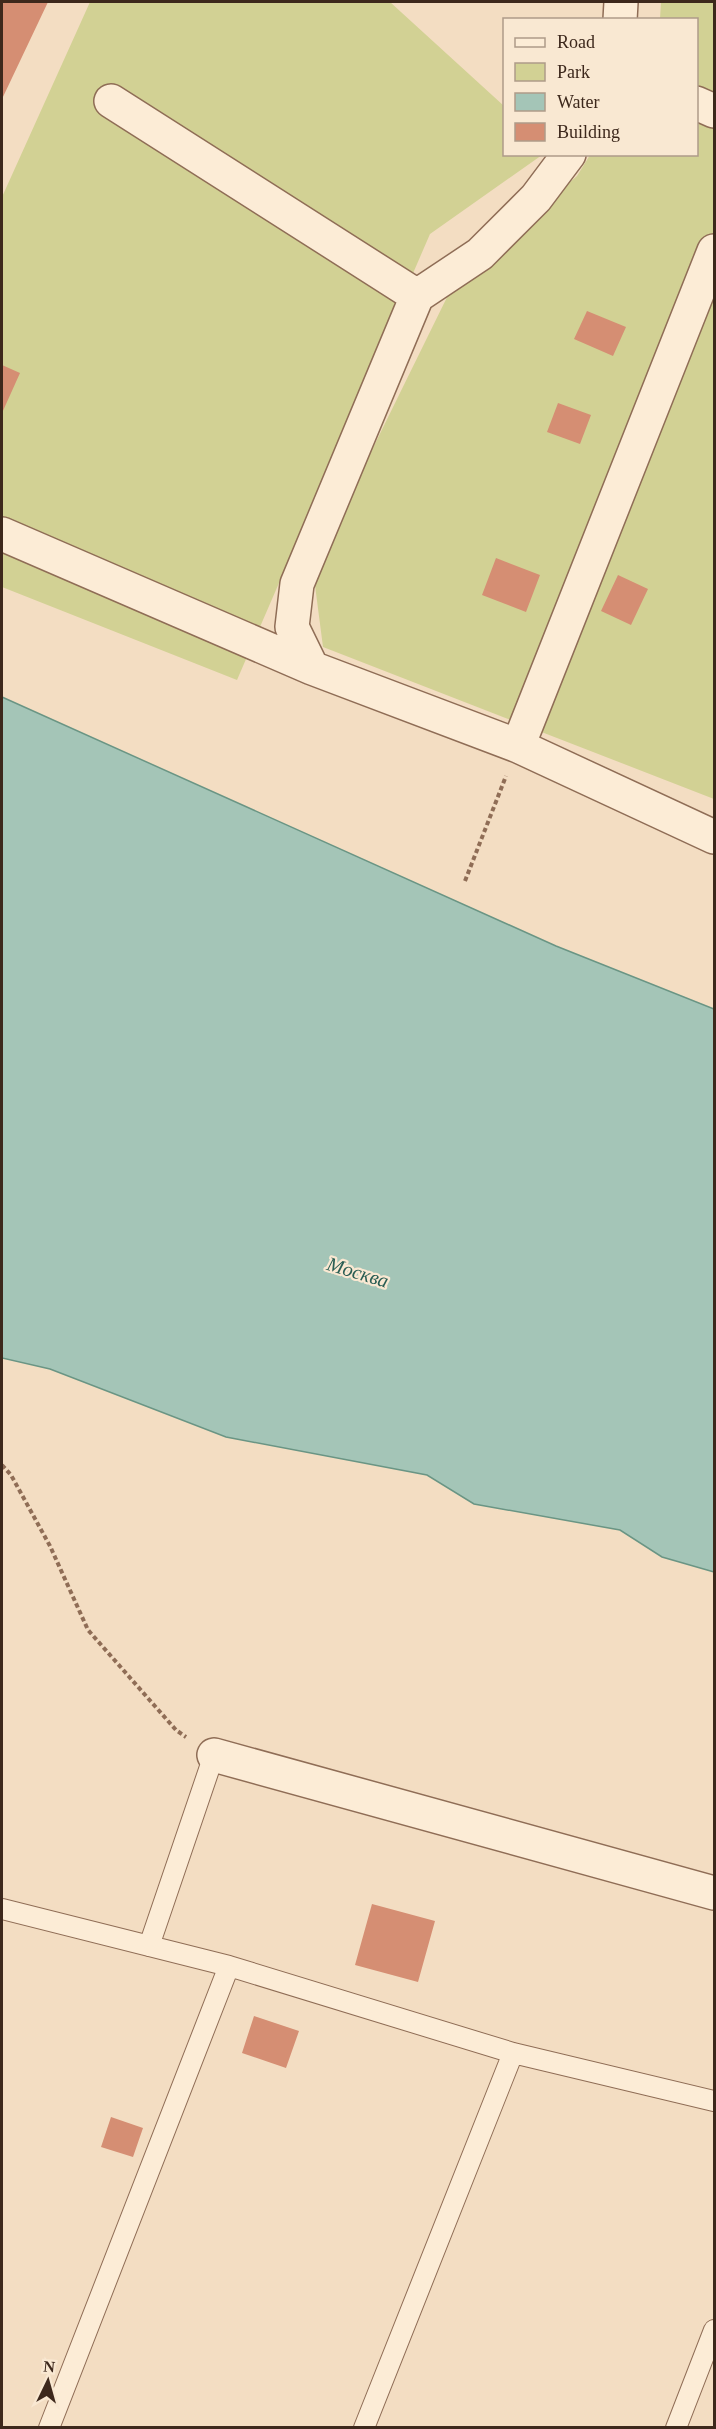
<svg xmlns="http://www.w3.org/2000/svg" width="716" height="2429" font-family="Georgia,serif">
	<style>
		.green { fill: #d2d194 }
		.water { fill: #a4c5b7; stroke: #6a9584; stroke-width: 1.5 }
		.building { fill: #d58e73 }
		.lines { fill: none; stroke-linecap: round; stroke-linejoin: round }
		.service-casing { stroke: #8f6d56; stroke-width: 22 }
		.minor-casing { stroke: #8f6d56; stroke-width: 36 }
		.path { stroke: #8f6d56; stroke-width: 4; stroke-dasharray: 4.5 3; stroke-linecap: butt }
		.service { stroke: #fcecd6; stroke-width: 20 }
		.minor { stroke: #fcecd6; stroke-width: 33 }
		.labels { text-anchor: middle; stroke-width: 4.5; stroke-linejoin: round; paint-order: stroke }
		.water-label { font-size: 20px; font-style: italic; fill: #2a5e54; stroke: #f9e8d2 }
	</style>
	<rect width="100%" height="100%" fill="#f3ddc2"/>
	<path class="green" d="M 90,2 L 390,2 L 504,106 L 504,154 L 542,155 L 430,234 L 237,680 L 2,587 L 2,197 Z
		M 661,2 L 714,2 L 714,799 L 323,647 L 313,570 L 454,283 L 577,176 L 590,155 L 696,154 L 696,20 L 660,19 Z"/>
	<path class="water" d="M 2,697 L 556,946 L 714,1009 L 714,1572 L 662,1557 L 620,1530 L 474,1504 L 427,1475 L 226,1437 L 50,1369 L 2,1358 Z"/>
	<path class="building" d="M 2,2 L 48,2 L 2,99 Z
		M 587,311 L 626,327 L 613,356 L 574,339 Z
		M 2,365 L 20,373 L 2,413 Z
		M 558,403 L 591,415 L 580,444 L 547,432 Z
		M 496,558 L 540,575 L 526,612 L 482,595 Z
		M 618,575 L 648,589 L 631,625 L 601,611 Z
		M 372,1904 L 435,1921 L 418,1982 L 355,1965 Z
		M 254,2016 L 299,2031 L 286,2068 L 242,2053 Z
		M 111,2117 L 143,2128 L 133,2157 L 101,2147 Z"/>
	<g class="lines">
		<g class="service-casing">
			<path id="service" d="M 2,1909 L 229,1966 L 513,2053 L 714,2101
				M 149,1946 L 214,1755
				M 49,2428 L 229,1966
				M 364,2428 L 513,2053
				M 676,2428 L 714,2330"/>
		</g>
		<g class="minor-casing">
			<path id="minor" d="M 620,20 L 621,2
				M 111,101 L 417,296
				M 696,103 L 714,111
				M 569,154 L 536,198 L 480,254 L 417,296 L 297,584 L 292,627 L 312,668 L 518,746 L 714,837
				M 2,534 L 312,668
				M 518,746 L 714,251
				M 214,1755 L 714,1893"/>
		</g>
		<path class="path" d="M 465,881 L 506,776
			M 2,1465 L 11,1475 L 50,1546 L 88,1630 L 176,1730 L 186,1737"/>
		<use href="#service" class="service"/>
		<use href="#minor" class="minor"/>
	</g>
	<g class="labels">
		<g class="water-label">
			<text transform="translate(358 1272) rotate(17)" y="7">Москва</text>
		</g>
	</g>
	<rect width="716" height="2429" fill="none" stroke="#3d281c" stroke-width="6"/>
	<rect x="503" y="18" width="195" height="138" fill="#f9e8d2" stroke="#ae9b89" stroke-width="1.5"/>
	<rect x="515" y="38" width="30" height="9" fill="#fcecd6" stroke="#ae9b89" stroke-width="1.5"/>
	<text x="557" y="48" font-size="18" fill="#3d281c">Road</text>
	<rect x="515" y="63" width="30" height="18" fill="#d2d194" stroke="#ae9b89" stroke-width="1.5"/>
	<text x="557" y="78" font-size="18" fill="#3d281c">Park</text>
	<rect x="515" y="93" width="30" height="18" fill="#a4c5b7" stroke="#ae9b89" stroke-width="1.5"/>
	<text x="557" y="108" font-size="18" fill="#3d281c">Water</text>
	<rect x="515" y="123" width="30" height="18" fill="#d58e73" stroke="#ae9b89" stroke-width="1.5"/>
	<text x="557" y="138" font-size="18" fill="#3d281c">Building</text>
	<g transform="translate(48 2381) rotate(5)" stroke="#f9e8d2" stroke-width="4.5" paint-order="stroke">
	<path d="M0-4.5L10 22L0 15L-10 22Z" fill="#3d281c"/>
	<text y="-9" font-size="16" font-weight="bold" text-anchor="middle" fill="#3d281c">N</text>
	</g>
</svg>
